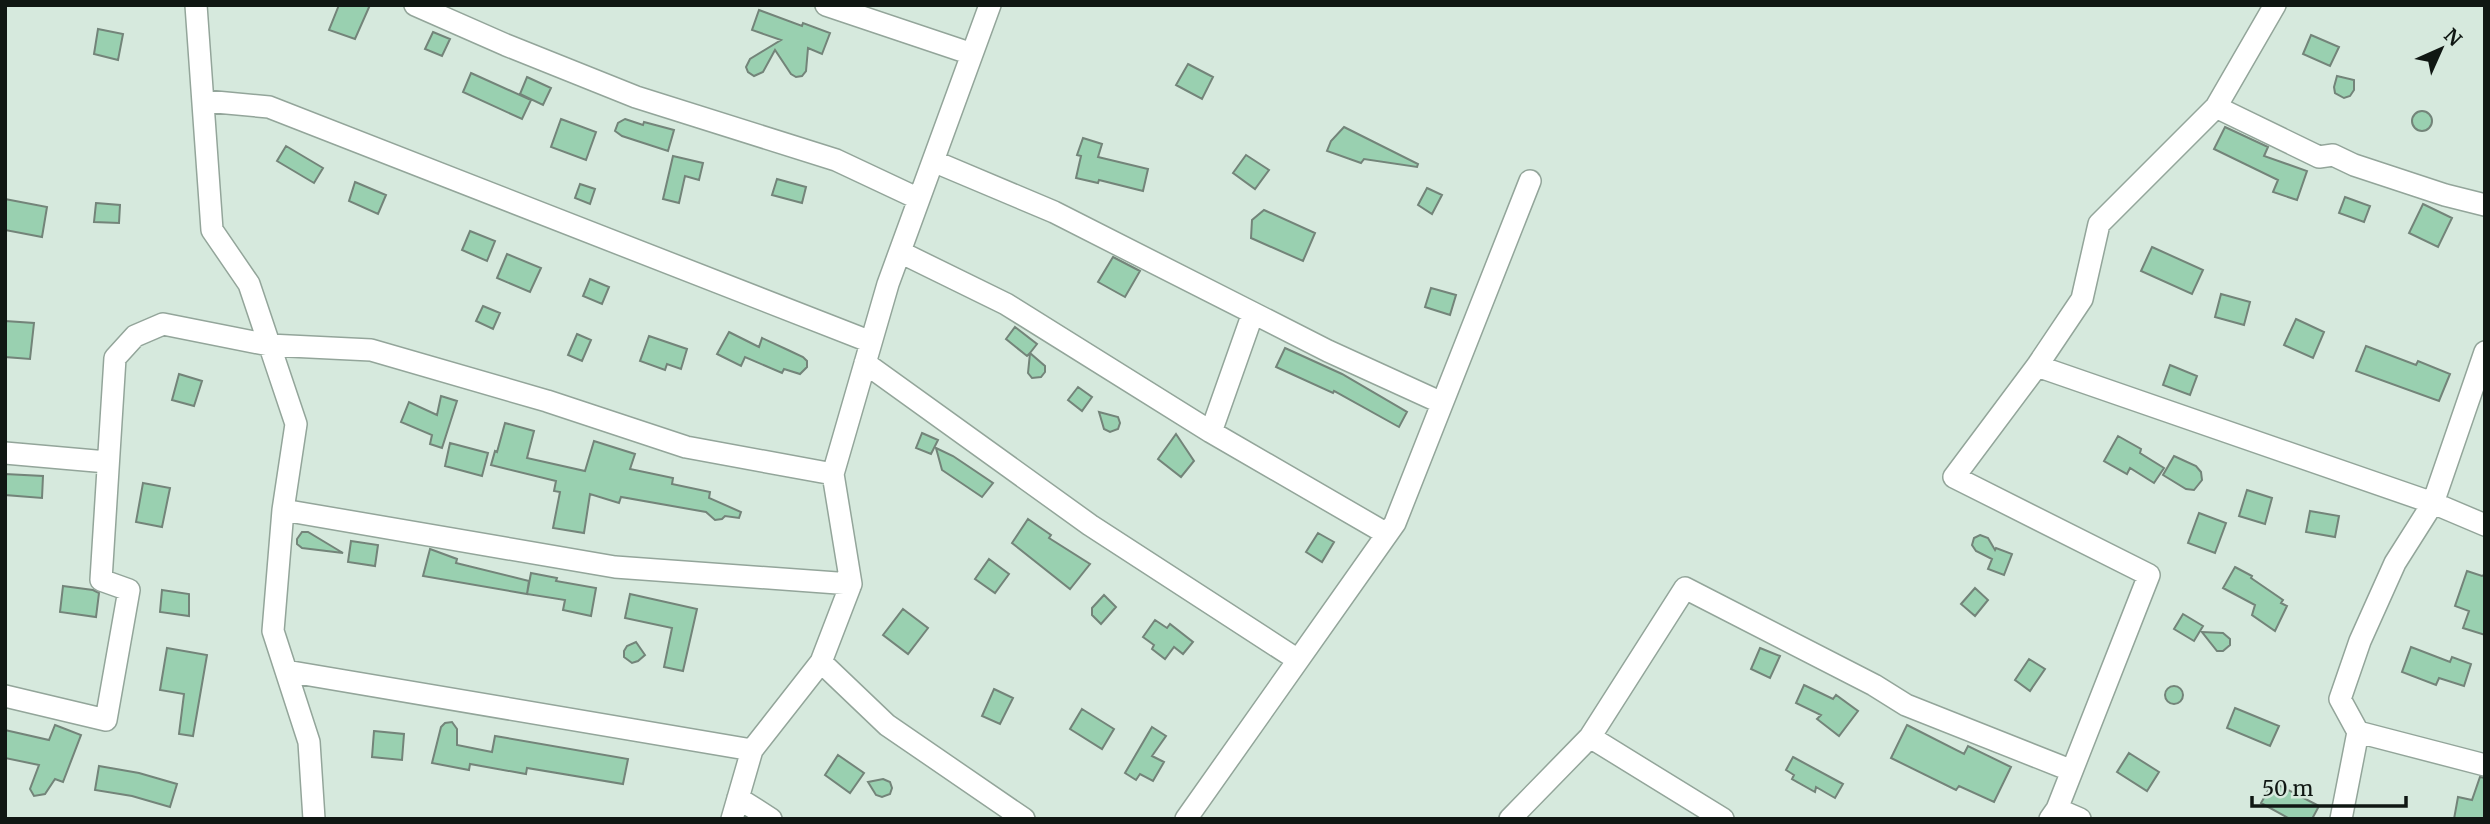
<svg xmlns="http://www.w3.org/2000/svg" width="2490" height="824" font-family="Merriweather,serif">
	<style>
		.building { fill: #99d0b0; stroke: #738479; stroke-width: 2 }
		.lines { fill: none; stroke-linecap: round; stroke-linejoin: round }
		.minor-casing { stroke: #93a59a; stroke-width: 24 }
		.minor { stroke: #fff; stroke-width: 21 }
	</style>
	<rect width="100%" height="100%" fill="#d6e9dd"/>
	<path class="building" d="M 339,5 L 370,5 L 355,39 L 329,30 Z
		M 759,10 L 802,26 L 803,23 L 830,33 L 822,54 L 808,48 L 806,71 L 802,76 L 796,77 L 791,74 L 775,50 L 763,72 L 754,76 L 748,72 L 746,67 L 750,59 L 781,40 L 752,30 Z
		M 98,29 L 123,34 L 118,60 L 94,54 Z
		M 433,32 L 450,39 L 442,56 L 425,49 Z
		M 2311,35 L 2339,47 L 2330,66 L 2303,54 Z
		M 1188,64 L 1213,77 L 1202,99 L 1176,85 Z
		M 471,73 L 531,100 L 522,119 L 463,92 Z
		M 2337,76 L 2354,80 L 2354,90 L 2350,96 L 2344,98 L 2335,93 L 2334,87 Z
		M 527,77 L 551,88 L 543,105 L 520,94 Z
		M2412 121a10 10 0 1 1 20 0a10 10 0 1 1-20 0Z
		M 561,119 L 596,132 L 586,160 L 551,147 Z
		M 625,119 L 643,125 L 644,122 L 674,130 L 668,151 L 622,136 L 615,131 L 618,123 Z
		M 1344,127 L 1418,164 L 1417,167 L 1364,159 L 1361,163 L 1327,151 L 1331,141 Z
		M 2225,127 L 2268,147 L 2264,156 L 2307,171 L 2297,200 L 2273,192 L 2278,180 L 2214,149 Z
		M 1083,138 L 1102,144 L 1098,157 L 1148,169 L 1143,191 L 1099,180 L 1098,183 L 1076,178 L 1081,156 L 1077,155 Z
		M 286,146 L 323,168 L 314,183 L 277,161 Z
		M 1246,155 L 1269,170 L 1255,189 L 1233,173 Z
		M 673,156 L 703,163 L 699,180 L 685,176 L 679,203 L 663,199 Z
		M 777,179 L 806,187 L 802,203 L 772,195 Z
		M 355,182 L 386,195 L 378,214 L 349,201 Z
		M 580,184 L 595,189 L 590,204 L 575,198 Z
		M 1427,188 L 1442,195 L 1432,214 L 1418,205 Z
		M 2345,197 L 2370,206 L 2364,222 L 2339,213 Z
		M 5,199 L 47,207 L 42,237 L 5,230 Z
		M 96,203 L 120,205 L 119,223 L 94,222 Z
		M 2423,204 L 2452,218 L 2438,247 L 2409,233 Z
		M 1264,210 L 1315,233 L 1303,261 L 1251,238 L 1252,220 Z
		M 470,231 L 495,241 L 487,261 L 462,250 Z
		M 2152,247 L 2203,270 L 2192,294 L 2141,271 Z
		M 507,254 L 541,268 L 530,292 L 497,278 Z
		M 1113,257 L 1140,271 L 1125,297 L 1098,282 Z
		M 590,279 L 609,287 L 602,304 L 583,296 Z
		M 1431,288 L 1456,295 L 1450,315 L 1425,307 Z
		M 2221,294 L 2250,302 L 2244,325 L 2215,317 Z
		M 483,306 L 500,313 L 493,329 L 476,321 Z
		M 2296,319 L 2324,332 L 2313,358 L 2284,345 Z
		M 5,321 L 34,323 L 30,359 L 5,357 Z
		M 1015,327 L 1037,344 L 1030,353 L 1045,366 L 1045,372 L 1041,377 L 1032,378 L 1028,373 L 1030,353 L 1027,356 L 1006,339 Z
		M 729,332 L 759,347 L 762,338 L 788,350 L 803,357 L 807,361 L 807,367 L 800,374 L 784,369 L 782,373 L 745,357 L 741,366 L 717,354 Z
		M 577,334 L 591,340 L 582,361 L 568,355 Z
		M 649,336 L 687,349 L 681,369 L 667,364 L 665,370 L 640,361 Z
		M 2366,346 L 2416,365 L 2418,361 L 2450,374 L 2439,401 L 2356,371 Z
		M 1285,348 L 1342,374 L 1407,412 L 1399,427 L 1334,391 L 1333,393 L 1276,367 Z
		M 2170,365 L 2197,376 L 2190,395 L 2163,385 Z
		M 179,374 L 202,381 L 194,406 L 172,400 Z
		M 1078,387 L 1092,397 L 1082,411 L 1068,400 Z
		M 441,396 L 457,401 L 442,448 L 430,444 L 432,435 L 401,422 L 409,402 L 437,415 Z
		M 1099,412 L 1118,417 L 1120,423 L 1118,429 L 1110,432 L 1104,429 Z
		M 505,423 L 534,431 L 527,458 L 585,471 L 594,441 L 635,454 L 630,469 L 673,478 L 672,484 L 710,492 L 709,498 L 741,512 L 739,518 L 725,516 L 722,519 L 715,520 L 706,512 L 621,497 L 619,503 L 590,494 L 584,533 L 553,528 L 560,492 L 554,491 L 556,481 L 491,465 L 495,451 L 497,452 Z
		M 922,433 L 938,440 L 931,454 L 916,448 Z
		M 1176,434 L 1194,461 L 1181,477 L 1158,459 Z
		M 2118,436 L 2141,449 L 2140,453 L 2164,468 L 2154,483 L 2130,468 L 2127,474 L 2104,461 Z
		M 450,443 L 488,453 L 482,476 L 445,466 Z
		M 936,448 L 953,456 L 993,483 L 982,497 L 942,470 Z
		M 2174,456 L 2196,466 L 2201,472 L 2202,480 L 2194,490 L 2186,489 L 2163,475 Z
		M 5,474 L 43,476 L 42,498 L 5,495 Z
		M 143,483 L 170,488 L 162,527 L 136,522 Z
		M 2247,490 L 2272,498 L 2265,524 L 2239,516 Z
		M 2310,511 L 2339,516 L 2335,537 L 2306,532 Z
		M 2199,513 L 2226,523 L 2215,553 L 2188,543 Z
		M 1028,519 L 1051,535 L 1049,538 L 1090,564 L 1070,589 L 1012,543 Z
		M 302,532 L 308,532 L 343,553 L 302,548 L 297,544 L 297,539 Z
		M 1318,533 L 1334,542 L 1322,562 L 1306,552 Z
		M 1980,535 L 1988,538 L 1995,550 L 1996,548 L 2012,554 L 2004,575 L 1988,569 L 1992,559 L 1976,551 L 1972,545 L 1974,538 Z
		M 351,541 L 378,545 L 375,566 L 348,562 Z
		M 430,549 L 457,559 L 456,563 L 529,581 L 527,594 L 423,576 Z
		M 989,559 L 1009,574 L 995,593 L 975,579 Z
		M 2235,567 L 2252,576 L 2251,578 L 2283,600 L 2281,603 L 2287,606 L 2275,631 L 2252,615 L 2255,605 L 2223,588 Z
		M 2467,571 L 2482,576 L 2485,574 L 2485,635 L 2463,628 L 2469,611 L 2455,606 Z
		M 531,573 L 557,578 L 556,581 L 596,588 L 591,616 L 563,610 L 565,600 L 527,594 Z
		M 63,586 L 93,590 L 99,593 L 96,617 L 60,612 Z
		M 1975,588 L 1988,600 L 1975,616 L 1961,604 Z
		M 162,590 L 189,594 L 189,616 L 160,612 Z
		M 630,594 L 697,609 L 683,671 L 664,667 L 672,628 L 625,618 Z
		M 1104,595 L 1116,607 L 1101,624 L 1092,615 L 1092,608 Z
		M 903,609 L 928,628 L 908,654 L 883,635 Z
		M 2183,614 L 2203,626 L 2194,641 L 2174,629 Z
		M 1155,620 L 1167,628 L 1170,624 L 1193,642 L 1183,654 L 1174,647 L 1165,659 L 1152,649 L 1154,645 L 1143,637 Z
		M 2202,632 L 2223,633 L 2230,639 L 2230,645 L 2223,651 L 2217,651 Z
		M 636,642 L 645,655 L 638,661 L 632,663 L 624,657 L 624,651 L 627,646 Z
		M 2411,647 L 2450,662 L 2452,657 L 2471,664 L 2464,686 L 2439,678 L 2436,685 L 2402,672 Z
		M 167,648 L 207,655 L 193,736 L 179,734 L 184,694 L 160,690 Z
		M 1760,648 L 1780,656 L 1770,678 L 1751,669 Z
		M 2029,659 L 2045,669 L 2030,691 L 2015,680 Z
		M 1804,685 L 1833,699 L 1836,695 L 1858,711 L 1839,736 L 1817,719 L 1821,715 L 1796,703 Z
		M2165 695a9 9 0 1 1 18 0a9 9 0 1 1-18 0Z
		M 994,689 L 1013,698 L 1000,724 L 982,716 Z
		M 2235,708 L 2279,726 L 2270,746 L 2227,728 Z
		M 1082,709 L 1114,729 L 1102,749 L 1070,729 Z
		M 452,722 L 457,729 L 457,745 L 492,752 L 495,736 L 628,759 L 623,784 L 527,768 L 526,774 L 470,764 L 469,770 L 432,763 L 441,727 L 445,723 Z
		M 55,725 L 81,735 L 63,782 L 55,779 L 45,794 L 34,796 L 30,789 L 39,765 L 5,758 L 5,730 L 49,740 Z
		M 1907,725 L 1964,754 L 1968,746 L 2011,767 L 1994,802 L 1959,786 L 1956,790 L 1891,758 Z
		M 1152,727 L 1166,736 L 1152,756 L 1164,762 L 1153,781 L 1140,774 L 1136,780 L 1125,773 Z
		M 374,731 L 404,734 L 402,760 L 372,757 Z
		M 2129,753 L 2159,772 L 2147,791 L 2117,772 Z
		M 838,755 L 864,773 L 850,793 L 825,775 Z
		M 1793,757 L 1843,784 L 1835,798 L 1816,787 L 1815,792 L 1792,779 L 1794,775 L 1786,770 Z
		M 99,766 L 139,773 L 177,784 L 170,807 L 132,796 L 95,790 Z
		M 2480,777 L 2485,778 L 2485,819 L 2454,819 L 2458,797 L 2472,800 Z
		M 883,779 L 890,782 L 892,788 L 890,794 L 882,797 L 876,795 L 868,782 Z
		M 2273,782 L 2319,806 L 2312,819 L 2290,819 L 2261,803 Z"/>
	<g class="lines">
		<g class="minor-casing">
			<path id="minor" d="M 196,5 L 212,230 L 249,284 L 296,424 L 283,510 L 273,631 L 309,742 L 314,819
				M 415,5 L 506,45 L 636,97 L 836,160 L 919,199
				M 826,5 L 972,54
				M 205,101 L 269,107 L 871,342
				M 2216,107 L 2319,157 L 2333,155 L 2354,165 L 2445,195 L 2485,205
				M 933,161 L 1054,212 L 1328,351 L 1442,403
				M 900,252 L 1006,304 L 1211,432 L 1387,534
				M 865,363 L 1090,525 L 1298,660
				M 2037,366 L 2433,503 L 2485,525
				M 1211,432 L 1253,313
				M 5,453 L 107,462
				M 283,510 L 615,567 L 851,584
				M 821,662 L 887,725 L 1024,819
				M 286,671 L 752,750
				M 5,696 L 106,720 L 129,590 L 101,580 L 115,358 L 135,336 L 163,324 L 269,345 L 371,350 L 547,401 L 686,447 L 833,474
				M 2358,732 L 2485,765
				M 1590,737 L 1723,819
				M 738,798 L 771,819
				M 2057,809 L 2080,819
				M 732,819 L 752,750 L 821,662 L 851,584 L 833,474 L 888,284 L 990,5
				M 1186,819 L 1395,523 L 1530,181
				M 1510,819 L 1590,737 L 1685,588 L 1874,685 L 1906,705 L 2070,770
				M 2050,819 L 2057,809 L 2149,575 L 1954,477 L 2037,366 L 2082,299 L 2099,224 L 2216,107 L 2275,5
				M 2341,819 L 2358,732 L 2340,699 L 2360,641 L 2395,563 L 2433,503 L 2485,352"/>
		</g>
		<use href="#minor" class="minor"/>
	</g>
	<rect width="2490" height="824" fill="none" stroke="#101713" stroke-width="14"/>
	<g transform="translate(2441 49) rotate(45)" stroke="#d6e9dd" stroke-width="5" paint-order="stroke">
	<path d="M0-5L12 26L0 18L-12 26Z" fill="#101713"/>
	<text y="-10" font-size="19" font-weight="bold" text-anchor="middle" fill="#101713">N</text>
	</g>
	<path d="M2252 796v10h154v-10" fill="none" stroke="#101713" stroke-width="3.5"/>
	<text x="2262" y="796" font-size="21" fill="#101713" stroke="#d6e9dd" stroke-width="5" paint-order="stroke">50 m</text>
</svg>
